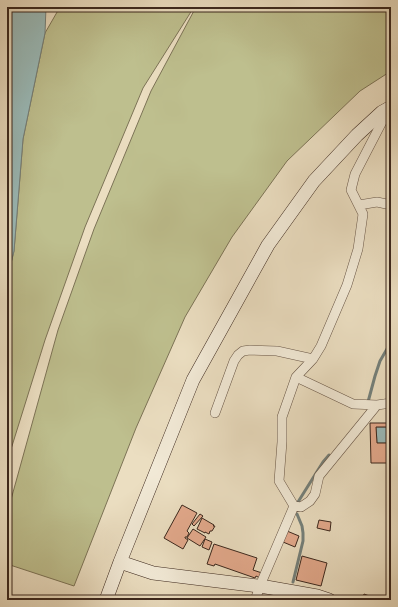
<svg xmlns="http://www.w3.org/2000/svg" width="398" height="607" font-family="'IM FELL Double Pica',serif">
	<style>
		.green { fill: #bebf8e; stroke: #7c7356 }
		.water { fill: #9abbba; stroke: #74807b }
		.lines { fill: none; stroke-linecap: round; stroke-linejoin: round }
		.stream { stroke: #74807b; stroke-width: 3 }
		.building { fill: #e4aa8d; stroke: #3b271d }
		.street-casing { stroke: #675546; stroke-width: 10 }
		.secondary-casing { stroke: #3b271d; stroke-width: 14 }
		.street { stroke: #f2ead7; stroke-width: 9 }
		.secondary { stroke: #f2ead7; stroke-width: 13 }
	</style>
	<rect width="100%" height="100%" fill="#ebdec1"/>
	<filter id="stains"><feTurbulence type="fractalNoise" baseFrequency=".005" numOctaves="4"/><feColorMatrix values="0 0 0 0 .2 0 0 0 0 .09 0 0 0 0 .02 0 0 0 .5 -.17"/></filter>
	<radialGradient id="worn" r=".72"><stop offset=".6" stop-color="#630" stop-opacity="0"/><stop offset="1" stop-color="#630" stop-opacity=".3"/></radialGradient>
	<path class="green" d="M 60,7 L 194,7 L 143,88 L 85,227 L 45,340 L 7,462 L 7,279 L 14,251 L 23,139 L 45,33 Z
		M 196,7 L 391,7 L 391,71 L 360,91 L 287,161 L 232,237 L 185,317 L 136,428 L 74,586 L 7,564 L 7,514 L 58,330 L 94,229 L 151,91 Z"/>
	<path class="water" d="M 7,7 L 46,7 L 45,33 L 23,139 L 14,251 L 7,279 Z
		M 376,427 L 391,427 L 391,443 L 377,443 Z"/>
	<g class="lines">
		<path class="stream" d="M 368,402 L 375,376 L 380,361 L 391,342
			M 298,502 L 323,462 L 329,455
			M 293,582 L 303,541 L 303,533 L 302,526 L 297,514"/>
	</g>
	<path class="building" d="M 370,423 L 391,423 L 391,427 L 376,427 L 377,443 L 391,443 L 391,463 L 371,463 Z
		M 182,505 L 197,513 L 187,531 L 189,533 L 187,537 L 185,537 L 185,538 L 188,540 L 183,549 L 164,538 Z
		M 200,514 L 203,516 L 194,526 L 192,524 Z
		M 202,518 L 214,525 L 213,526 L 215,526 L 212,531 L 210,531 L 209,534 L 205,532 L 205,533 L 197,529 Z
		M 319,520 L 331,522 L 330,531 L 317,528 Z
		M 193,529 L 206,537 L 200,546 L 187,538 Z
		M 287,531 L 299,536 L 295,547 L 283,542 Z
		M 205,539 L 212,542 L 209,550 L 202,547 Z
		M 214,544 L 257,558 L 253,570 L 262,573 L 260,578 L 256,576 L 255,578 L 215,564 L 214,566 L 207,564 Z
		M 302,556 L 327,563 L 321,586 L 296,580 Z
		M 364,594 L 372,597 L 372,600 L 362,600 Z"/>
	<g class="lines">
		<g class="street-casing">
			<path id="street" d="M 359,205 L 377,202 L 391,205
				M 296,377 L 353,404 L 377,405 L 391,403
				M 215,413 L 234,361 L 238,355 L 243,351 L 250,350 L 277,351 L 313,359
				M 294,506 L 301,507 L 310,501 L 315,494 L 319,476 L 377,405
				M 255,600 L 262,581 L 294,506 L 279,481 L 282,442 L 282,417 L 296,377 L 313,359 L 321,346 L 347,285 L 358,249 L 363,214 L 351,190 L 355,174 L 383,120 L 382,112"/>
		</g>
		<g class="secondary-casing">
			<path id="secondary" d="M 120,562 L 153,573 L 266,587 L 317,596 L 329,600
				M 106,600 L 120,562 L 193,380 L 268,245 L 314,181 L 357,135 L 382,112 L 391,107"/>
		</g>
		<use href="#street" class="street"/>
		<use href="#secondary" class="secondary"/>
	</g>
	<rect width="398" height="607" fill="none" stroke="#ebdec1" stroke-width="24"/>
	<rect x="8" y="8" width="382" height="591" fill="none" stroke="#3b271d" stroke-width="2"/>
	<rect x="12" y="12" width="374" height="583" fill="none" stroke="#3b271d"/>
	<rect width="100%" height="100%" filter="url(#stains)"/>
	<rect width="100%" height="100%" fill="url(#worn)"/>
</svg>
